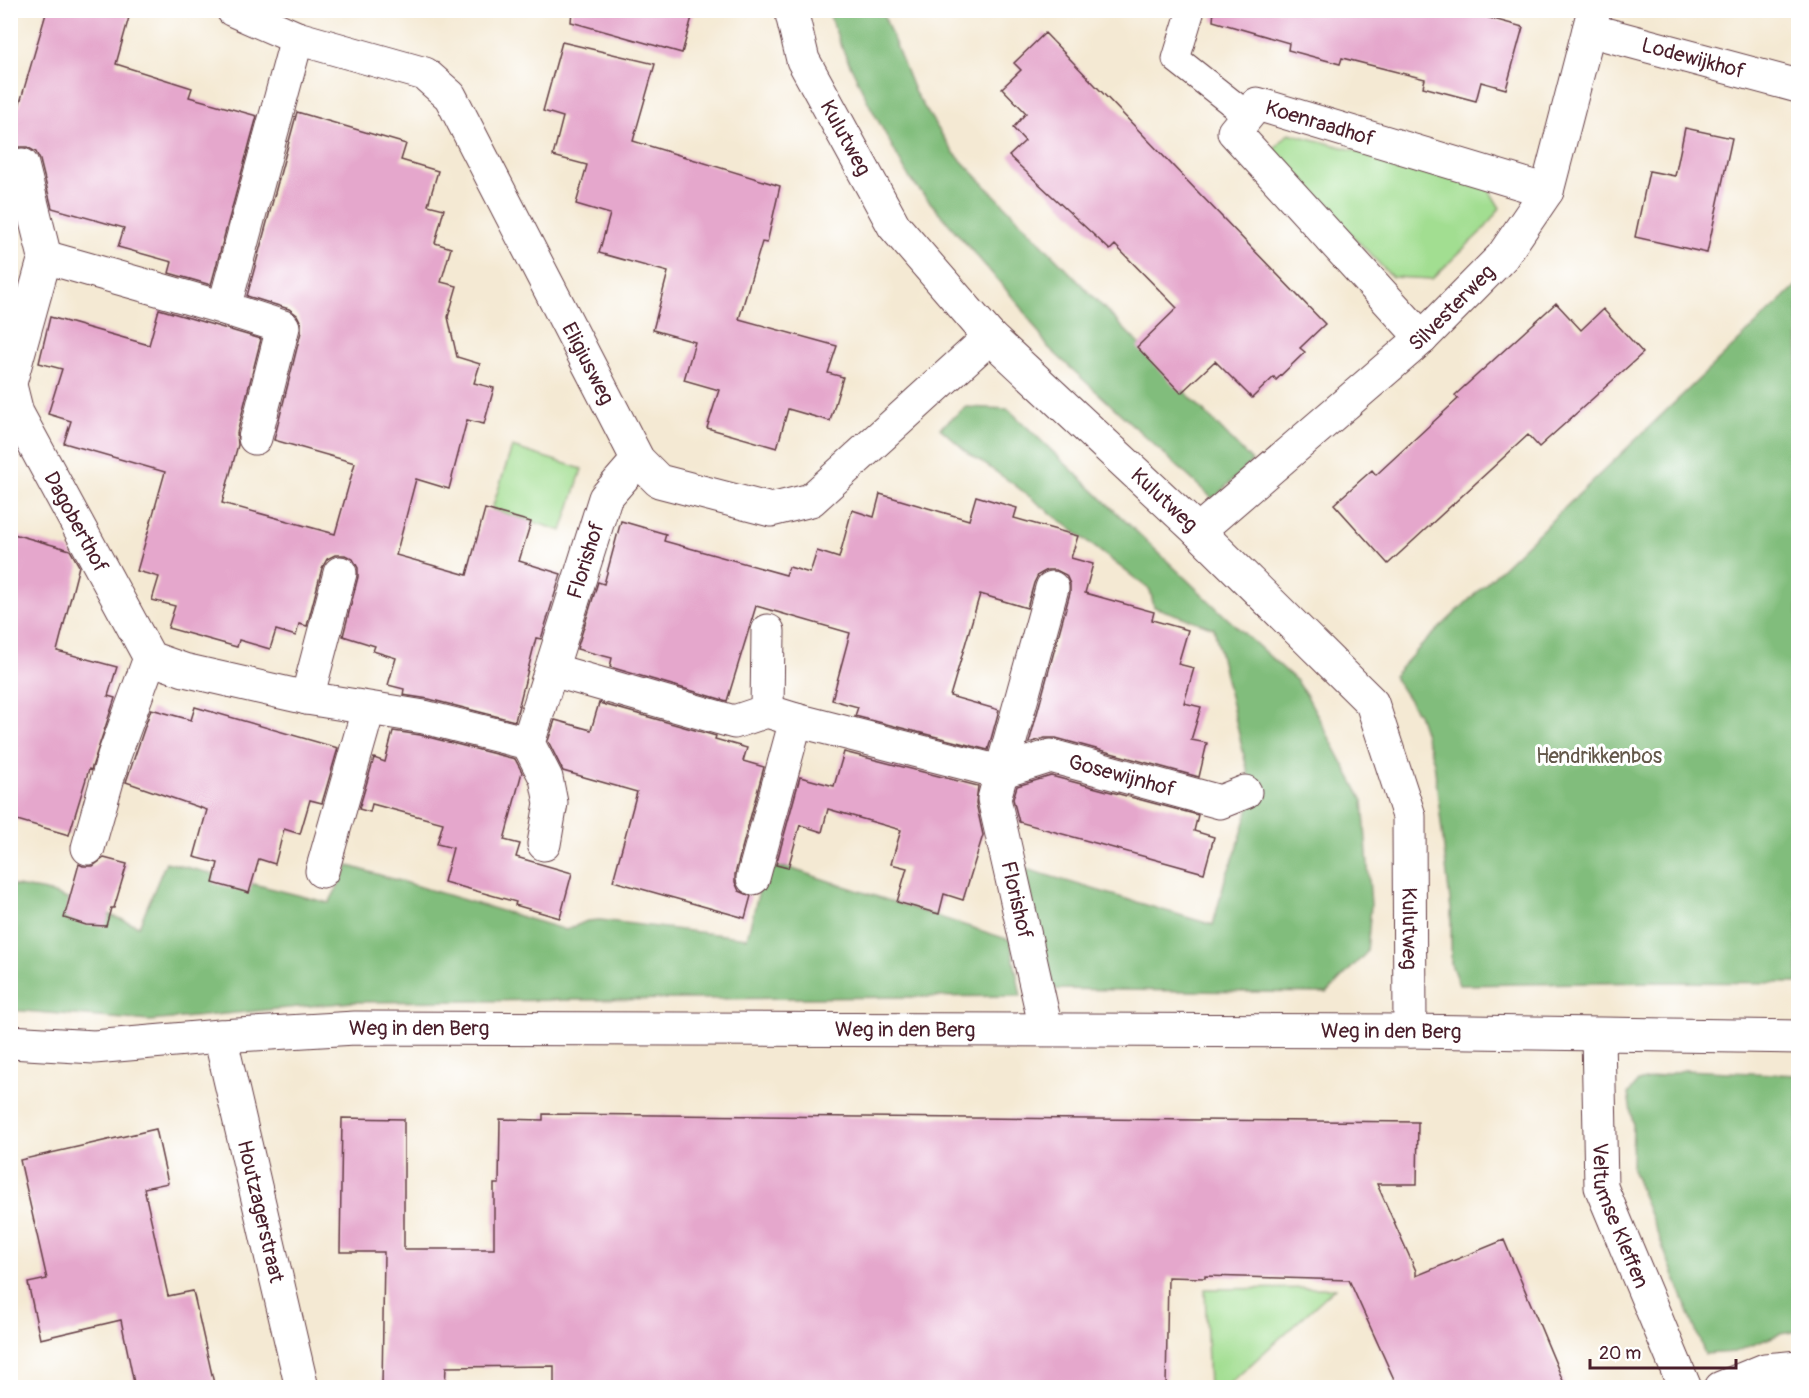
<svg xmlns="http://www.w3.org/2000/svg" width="1809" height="1398" font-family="Pangolin,sans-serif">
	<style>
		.green { fill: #a2de91; stroke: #767e5e; stroke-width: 1.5 }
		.forest { fill: #81bd7b; stroke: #666e53; stroke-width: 1.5 }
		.building { fill: #e5a7cc }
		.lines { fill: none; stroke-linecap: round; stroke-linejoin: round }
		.lane-casing { stroke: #643d44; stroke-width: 29 }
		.street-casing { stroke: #643d44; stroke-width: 35 }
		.lane { stroke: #fff; stroke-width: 27 }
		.street { stroke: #fff; stroke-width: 33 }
		.labels { text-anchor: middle; stroke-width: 6; stroke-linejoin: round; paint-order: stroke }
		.street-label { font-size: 21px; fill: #4a1f2b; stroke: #fff }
		.park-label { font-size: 21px; fill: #64584a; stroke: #fff }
	</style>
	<rect width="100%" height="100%" fill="#fff"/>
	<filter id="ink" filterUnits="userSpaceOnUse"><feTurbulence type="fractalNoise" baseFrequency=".0167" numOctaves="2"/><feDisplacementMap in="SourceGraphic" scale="12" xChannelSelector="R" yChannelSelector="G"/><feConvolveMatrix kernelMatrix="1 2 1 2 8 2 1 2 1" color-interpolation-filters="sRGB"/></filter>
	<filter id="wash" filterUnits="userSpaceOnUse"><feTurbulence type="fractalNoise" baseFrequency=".008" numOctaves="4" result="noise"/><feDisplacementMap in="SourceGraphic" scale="24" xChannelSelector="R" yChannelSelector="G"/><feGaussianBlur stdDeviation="1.35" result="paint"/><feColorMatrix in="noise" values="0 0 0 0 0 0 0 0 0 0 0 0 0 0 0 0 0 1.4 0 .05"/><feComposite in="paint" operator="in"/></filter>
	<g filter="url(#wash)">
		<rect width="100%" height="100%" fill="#f4e9d3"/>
		<path class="green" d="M 1289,133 L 1486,185 L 1500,208 L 1486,227 L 1432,279 L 1392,277 L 1272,151 Z
			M 512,447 L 582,469 L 562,531 L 492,509 Z
			M 1335,1288 L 1226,1387 L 1209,1387 L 1205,1289 Z"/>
		<path class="forest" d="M 828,11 L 882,11 L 915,93 L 953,152 L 1252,461 L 1213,499 L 1048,347 L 1022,308 L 910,179 L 869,104 L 842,48 Z
			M 1798,284 L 1798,983 L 1658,982 L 1459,985 L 1451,964 L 1451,910 L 1434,762 L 1418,714 L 1393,676 L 1424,643 Z
			M 966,407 L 1008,409 L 1227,618 L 1297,681 L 1307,696 L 1363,801 L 1371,905 L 1367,952 L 1327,993 L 1054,989 L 1023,868 L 1213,925 L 1225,879 L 1237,849 L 1253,794 L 1214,628 L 1154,607 L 1150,590 L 1012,483 L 967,452 L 940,428 Z
			M 166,862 L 329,903 L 349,866 L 566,930 L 587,921 L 600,920 L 747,938 L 765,867 L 789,868 L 1010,940 L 1021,996 L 352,1002 L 150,1021 L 11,1010 L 10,885 L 46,891 L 139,926 Z
			M 1684,1070 L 1798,1075 L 1798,1331 L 1780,1334 L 1735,1352 L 1705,1354 L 1632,1169 L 1633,1123 L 1628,1094 L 1638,1082 Z"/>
		<g id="blocks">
			<path class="building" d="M 47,10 L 131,10 L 116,64 L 192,88 L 189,97 L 257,116 L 211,285 L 169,273 L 172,262 L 118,247 L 124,228 L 52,208 L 40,160 L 36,152 L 27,147 L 18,147 L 10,151 L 10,137 Z
				M 572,10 L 694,10 L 682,53 L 571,22 Z
				M 1214,10 L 1460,10 L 1523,27 L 1506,89 L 1481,82 L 1476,101 L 1423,87 L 1425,79 L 1342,58 L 1340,64 L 1288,50 L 1289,43 L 1213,21 Z
				M 1045,33 L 1325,324 L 1300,348 L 1305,352 L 1276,380 L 1274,377 L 1252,398 L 1215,361 L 1181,393 L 1137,347 L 1177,308 L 1115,245 L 1110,250 L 1009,156 L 1025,141 L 1013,128 L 1026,113 L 1002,88 L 1021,70 L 1014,63 Z
				M 562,42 L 655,64 L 633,141 L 780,186 L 767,243 L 762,242 L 739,319 L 837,346 L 828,373 L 843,377 L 830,421 L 788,409 L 777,448 L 707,428 L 719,390 L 684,380 L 695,342 L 653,330 L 668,272 L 599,253 L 610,214 L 576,204 L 587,165 L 553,156 L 563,117 L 543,111 Z
				M 297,112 L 406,144 L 401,160 L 438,171 L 428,205 L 444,209 L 435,243 L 451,248 L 441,282 L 457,286 L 448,317 L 457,357 L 480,364 L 474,383 L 494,388 L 484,424 L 467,420 L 449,489 L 416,479 L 396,555 L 467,575 L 485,509 L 531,522 L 519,561 L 561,574 L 541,639 L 536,638 L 515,721 L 429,699 L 403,695 L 404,689 L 388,685 L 396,658 L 373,651 L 375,646 L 343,636 L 358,577 L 358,568 L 353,559 L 345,555 L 335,555 L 327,559 L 322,568 L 307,626 L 299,624 L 296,636 L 276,630 L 270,649 L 239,640 L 237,647 L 168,628 L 175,606 L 152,600 L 159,577 L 137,571 L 165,472 L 64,443 L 71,421 L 48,414 L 62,369 L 39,363 L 50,317 L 149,345 L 159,309 L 261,339 L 237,433 L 238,445 L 222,503 L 335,534 L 355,463 L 274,440 L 301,332 L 301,323 L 297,315 L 289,309 L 247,296 Z
				M 1685,128 L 1732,138 L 1707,253 L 1635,237 L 1649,171 L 1675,176 Z
				M 1556,303 L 1581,330 L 1603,309 L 1643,353 L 1539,447 L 1528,435 L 1388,564 L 1334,504 L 1372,470 L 1376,475 L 1458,399 L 1455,395 Z
				M 880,494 L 969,520 L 976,496 L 1017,508 L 1014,518 L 1078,536 L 1071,558 L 1093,564 L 1085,593 L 1154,612 L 1152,620 L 1188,630 L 1178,664 L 1194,668 L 1184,703 L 1201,707 L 1191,740 L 1207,743 L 1199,777 L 1056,738 L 1045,738 L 1029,743 L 1070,593 L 1070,584 L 1066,575 L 1056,570 L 1047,570 L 1038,575 L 1034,583 L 1027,608 L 980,594 L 950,696 L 999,710 L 988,750 L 855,716 L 858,707 L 832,700 L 850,633 L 756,606 L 727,701 L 610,667 L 612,658 L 577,649 L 598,582 L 604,584 L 621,521 L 666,534 L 664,541 L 786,575 L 789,567 L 810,573 L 817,551 L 839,558 L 852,510 L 874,517 Z
				M 10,533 L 70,550 L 79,566 L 57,651 L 117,667 L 108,696 L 115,698 L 91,770 L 89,769 L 69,835 L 10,818 Z
				M 599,703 L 716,736 L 715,739 L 747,748 L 743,761 L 764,767 L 735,874 L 735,882 L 739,891 L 751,896 L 745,918 L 613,881 L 637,792 L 563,771 L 548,741 L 555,720 L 591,730 Z
				M 195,707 L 338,748 L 322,803 L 310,800 L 300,834 L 284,829 L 275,864 L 259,859 L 249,893 L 213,883 L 218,863 L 194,857 L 207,810 L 126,782 L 151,709 L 191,720 Z
				M 393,731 L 420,735 L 515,759 L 522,772 L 504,840 L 520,844 L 516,857 L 572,873 L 560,918 L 515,905 L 516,902 L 444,882 L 453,848 L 437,844 L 443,823 L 372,804 L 370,812 L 359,809 L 374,758 L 385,762 Z
				M 844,752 L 978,786 L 976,803 L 983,835 L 963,900 L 944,894 L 939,914 L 897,902 L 907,868 L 891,864 L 901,830 L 828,809 L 822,832 L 800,825 L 788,868 L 776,865 L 800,777 L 834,786 Z
				M 1051,776 L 1198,815 L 1194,831 L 1214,837 L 1204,873 L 1019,822 L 1013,799 L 1017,786 Z
				M 104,858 L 127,864 L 114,908 L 111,908 L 106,926 L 86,925 L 64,918 L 79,864 L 83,866 L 93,866 Z
				M 543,1114 L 1418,1122 L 1417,1184 L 1377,1184 L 1416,1271 L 1416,1276 L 1504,1240 L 1566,1388 L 1398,1388 L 1349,1280 L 1205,1276 L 1205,1278 L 1168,1277 L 1166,1388 L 554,1388 L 554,1366 L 446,1367 L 445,1388 L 382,1388 L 384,1252 L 340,1252 L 342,1118 L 404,1119 L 404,1249 L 494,1249 L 494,1184 L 499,1184 L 500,1119 L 543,1120 Z
				M 156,1129 L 168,1183 L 144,1188 L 168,1296 L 193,1291 L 215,1388 L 135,1388 L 121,1320 L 40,1339 L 28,1283 L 47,1279 L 20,1160 Z"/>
		</g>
	</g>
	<g filter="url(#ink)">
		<use href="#blocks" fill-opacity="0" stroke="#643d44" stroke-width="1.5"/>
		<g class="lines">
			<g class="lane-casing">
				<path id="lane" d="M 1191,10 L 1176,59 L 1247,115"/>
			</g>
			<g class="street-casing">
				<g id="street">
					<path id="s1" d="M 233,10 L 297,38 L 425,74 L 450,96 L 638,460 L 659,481 L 771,510 L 811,500 L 990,337"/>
					<path id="s2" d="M 791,10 L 803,60 L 894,226 L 990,337 L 1198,531 L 1372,703 L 1409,816 L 1410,1031"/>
					<path id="s3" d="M 1589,30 L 1798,86"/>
					<path d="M 22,165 L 45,257"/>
					<path d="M 224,308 L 283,327 L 255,438"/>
					<path id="s4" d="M 1422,338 L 1234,132 L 1257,104 L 1547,191"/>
					<path d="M 10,383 L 45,257 L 224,308 L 297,38"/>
					<path id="s5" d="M 10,385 L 17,413 L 150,658 L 184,670 L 307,698 L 424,717 L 528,743"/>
					<path id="s6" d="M 1198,531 L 1422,338 L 1502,257 L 1547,191 L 1594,10"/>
					<path id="s7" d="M 552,670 L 734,722 L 767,711 L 796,720 L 1000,772 L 1051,756 L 1220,802 L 1245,792"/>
					<path d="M 307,698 L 340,573"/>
					<path d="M 767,711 L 768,631"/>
					<path id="s8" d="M 544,844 L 551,803 L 546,778 L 528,743 L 605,498 L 638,460"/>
					<path d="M 88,848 L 114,756 L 150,658"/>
					<path d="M 322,871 L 368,710"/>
					<path d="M 753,878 L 796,720"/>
					<path d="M 1046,1029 L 994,799 L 1052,588"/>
					<path id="s9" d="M 1598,1035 L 1601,1187 L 1685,1388"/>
					<path id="s10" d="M 220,1036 L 302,1388"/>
					<path id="s11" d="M 10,1042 L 94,1047 L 220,1036 L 355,1028 L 1410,1031 L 1798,1037"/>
					<path d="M 1721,1388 L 1765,1370 L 1798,1367"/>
				</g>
			</g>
			<use href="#lane" class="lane"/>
			<use href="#street" class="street"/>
		</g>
	</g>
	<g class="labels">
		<g class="street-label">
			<text dy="7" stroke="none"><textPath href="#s3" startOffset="108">Lodewijkhof</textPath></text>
			<text dy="7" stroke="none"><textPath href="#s4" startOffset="381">Koenraadhof</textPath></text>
			<text dy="7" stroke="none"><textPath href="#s2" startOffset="140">Kulutweg</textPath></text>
			<text dy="7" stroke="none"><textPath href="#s6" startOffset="338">Silvesterweg</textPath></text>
			<text dy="7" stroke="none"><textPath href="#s1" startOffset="537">Eligiusweg</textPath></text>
			<text dy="7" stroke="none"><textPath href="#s2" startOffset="626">Kulutweg</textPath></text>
			<text dy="7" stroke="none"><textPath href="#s5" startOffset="153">Dagoberthof</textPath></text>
			<text dy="7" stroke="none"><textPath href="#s8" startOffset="298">Florishof</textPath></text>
			<text dy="7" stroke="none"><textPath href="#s7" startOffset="592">Gosewijnhof</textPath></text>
			<text transform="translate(1017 900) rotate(77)" y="7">Florishof</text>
			<text dy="7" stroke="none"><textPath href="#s2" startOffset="1148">Kulutweg</textPath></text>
			<text dy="7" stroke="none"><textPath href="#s11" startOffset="410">Weg in den Berg</textPath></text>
			<text dy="7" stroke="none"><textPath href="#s11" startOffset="896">Weg in den Berg</textPath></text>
			<text dy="7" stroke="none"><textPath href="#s11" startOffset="1382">Weg in den Berg</textPath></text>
			<text dy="7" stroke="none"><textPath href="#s10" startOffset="180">Houtzagerstraat</textPath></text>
			<text dy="7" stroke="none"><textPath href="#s9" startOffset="184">Veltumse Kleffen</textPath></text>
		</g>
		<g class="park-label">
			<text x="1599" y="763">Hendrikkenbos</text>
		</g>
	</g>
	<rect width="1809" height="1398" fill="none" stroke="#fff" stroke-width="36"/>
	<path d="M1590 1359v9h146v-9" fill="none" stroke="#4a1f2b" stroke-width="3"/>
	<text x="1599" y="1359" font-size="18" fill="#4a1f2b" stroke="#ffffff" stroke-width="4.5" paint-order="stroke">20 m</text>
</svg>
